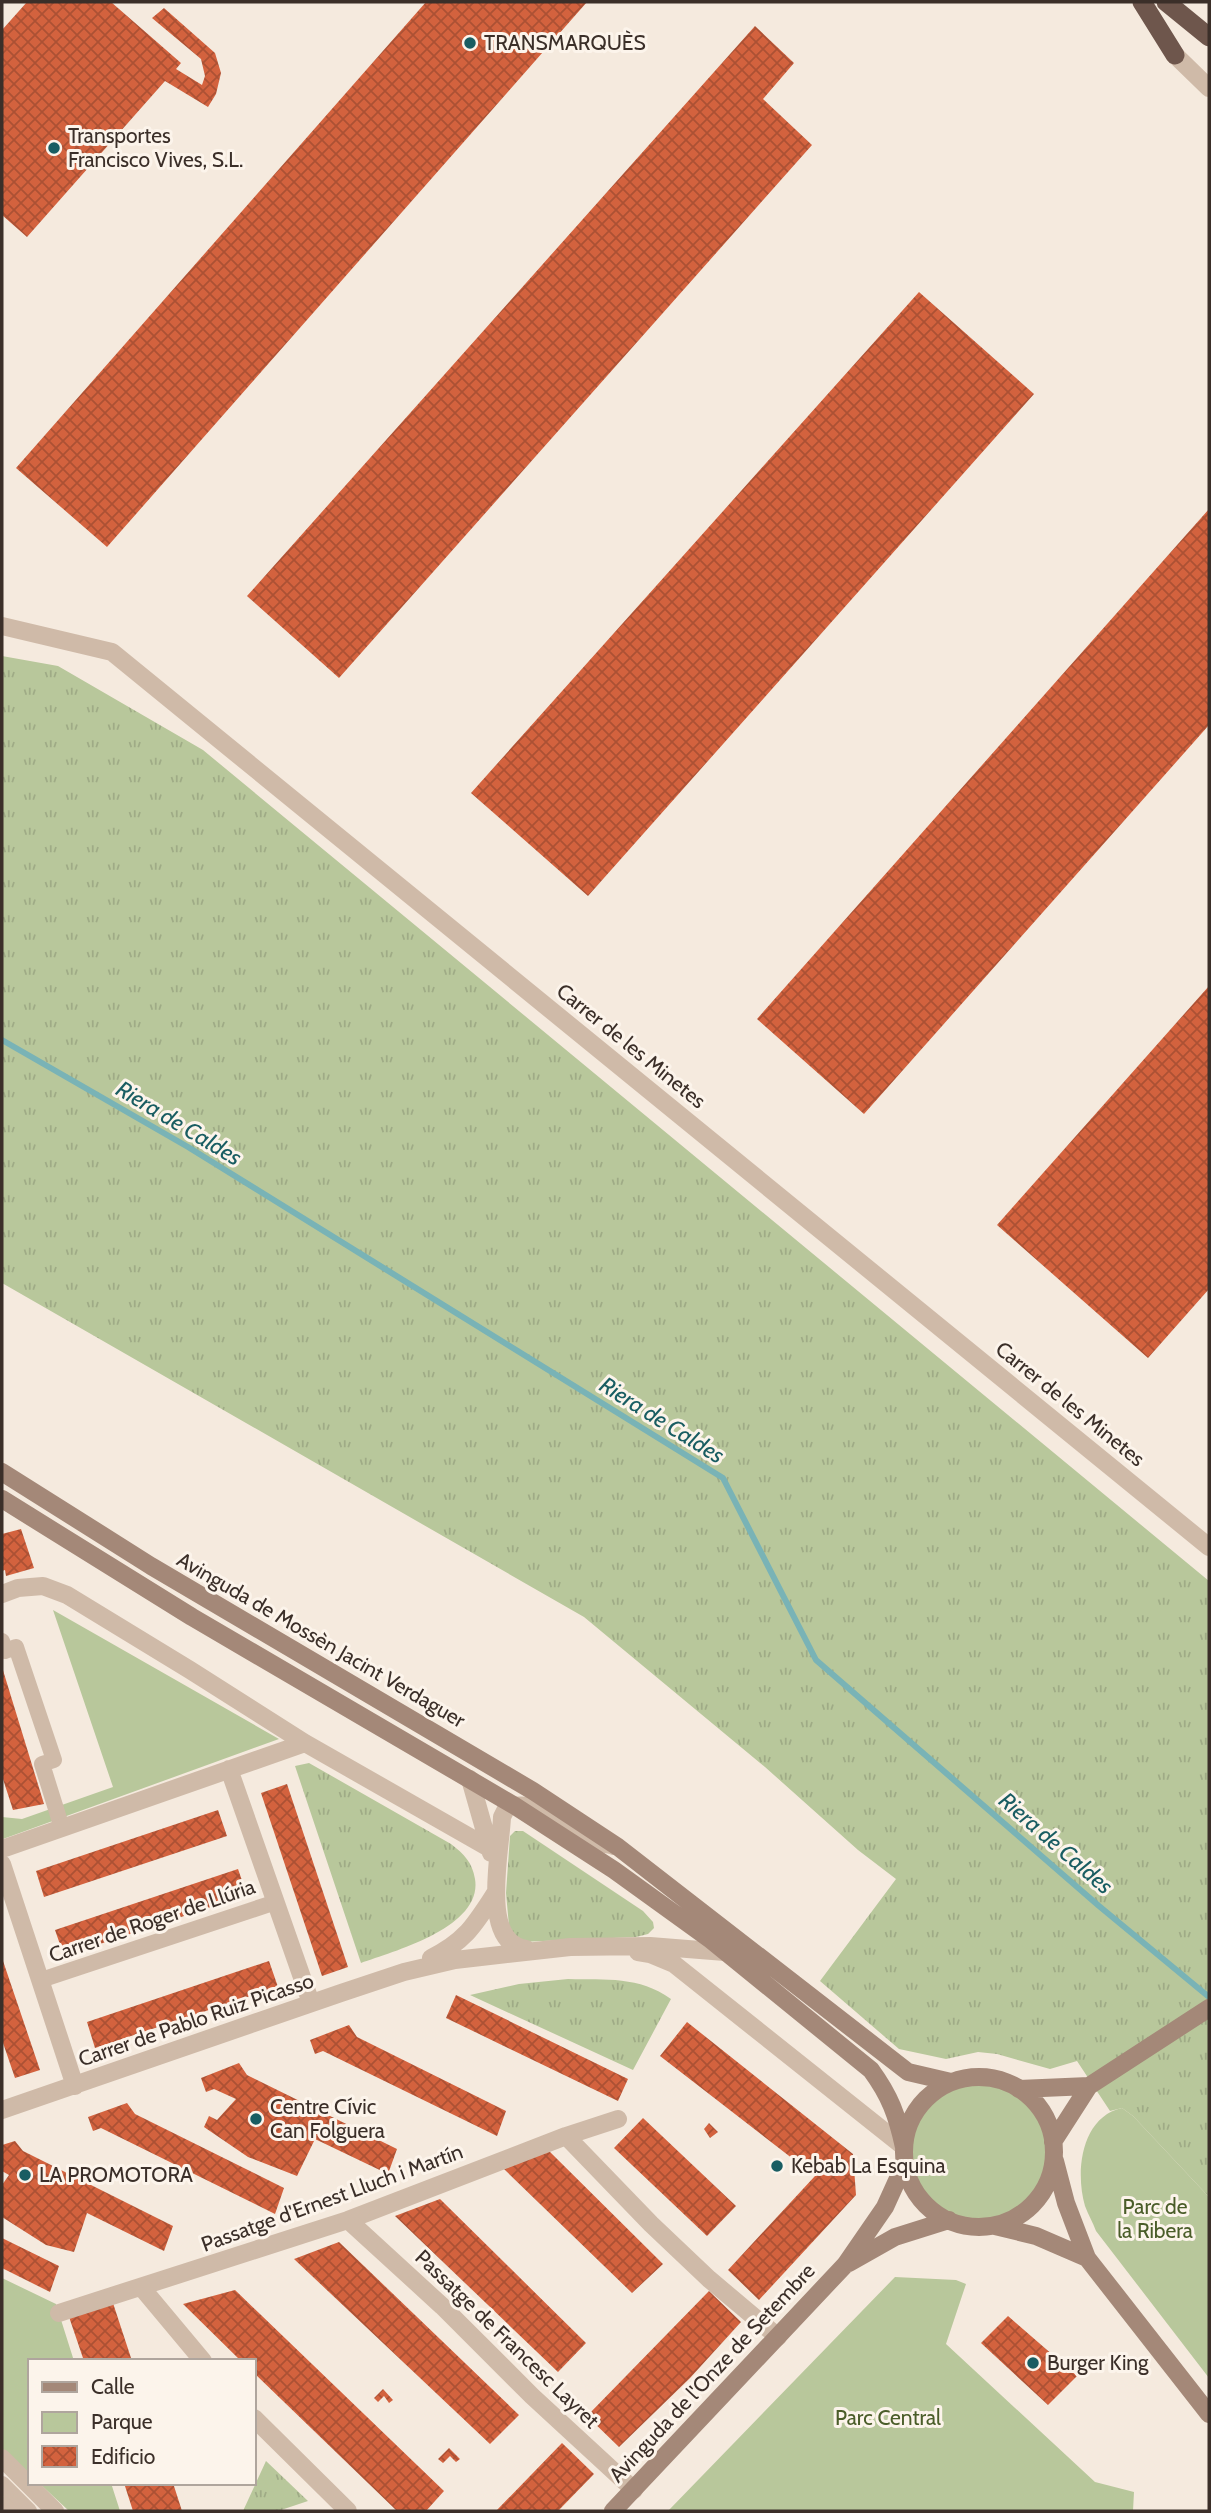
<svg xmlns="http://www.w3.org/2000/svg" width="1211" height="2513" font-family="Cabin,sans-serif">
	<style>
		.grass { fill: url(#grass-tufts) }
		.green { fill: #b8c79b }
		.lines { fill: none; stroke-linecap: round; stroke-linejoin: round }
		.stream { stroke: #79b3b6; stroke-width: 6 }
		.building { fill: url(#building-cross-hatch) }
		.pedestrian { stroke: #cfbaa8; stroke-width: 16 }
		.minor { stroke: #cfbaa8; stroke-width: 18 }
		.secondary { stroke: #a48878; stroke-width: 18 }
		.trunk { stroke: #6e564c; stroke-width: 19 }
		.poi-dot { fill: #195d62; stroke: #fcf4eb; stroke-width: 2.5 }
		.labels { text-anchor: middle; stroke-width: 6; stroke-linejoin: round; paint-order: stroke }
		.poi-label { font-size: 21px; fill: #3b2f29; stroke: #fcf4eb; text-anchor: start }
		.street-label { font-size: 21px; fill: #3b2f29; stroke: #fcf4eb }
		.park-label { font-size: 21px; fill: #4a5d29; stroke: #fcf4eb }
		.water-label { font-size: 23px; font-style: italic; fill: #195d62; stroke: #fcf4eb }
	</style>
	<defs>
		<pattern id="grass-tufts" width="24" height="20" patternUnits="userSpaceOnUse" patternTransform="scale(1.75)"><rect width="24" height="20" fill="#b8c79b"/><path d="M3 7l-1-3M5 7V3M7 7l1-3M15 17l-1-3M17 17v-4M19 17l1-3" fill="none" stroke="#9fab86"/></pattern>
		<pattern id="building-cross-hatch" width="8" height="8" patternUnits="userSpaceOnUse" patternTransform="scale(1.75)"><rect width="8" height="8" fill="#d3623e"/><path d="M0 0l8 8M0 8l8-8" fill="none" stroke="#ac5134"/></pattern>
	</defs>
	<rect width="100%" height="100%" fill="#f5eade"/>
	<path class="grass" d="M 2,656 L 58,666 L 203,750 L 1209,1581 L 1209,2197 L 1133,2116 L 1122,2108 L 1110,2111 L 1077,2061 L 1050,2069 L 997,2054 L 978,2052 L 946,2059 L 899,2049 L 820,1981 L 896,1879 L 858,1850 L 765,1767 L 584,1617 L 2,1283 Z
		M 309,1763 L 451,1844 C 464,1854 472,1862 475,1879 C 483,1927 395,1951 361,1963 L 295,1766 Z
		M 515,1831 L 523,1831 L 643,1911 L 653,1922 L 654,1928 L 648,1934 L 636,1937 L 520,1942 L 509,1926 L 506,1893 L 510,1836 Z
		M 568,1979 C 606,1980 639,1976 671,1999 L 633,2070 L 470,1995 L 519,1984 Z
		M 266,2461 L 308,2501 L 278,2511 L 243,2511 Z"/>
	<path class="green" d="M 53,1610 L 279,1739 L 3,1839 L 2,1817 L 22,1819 L 113,1787 Z
		M905 2152a74 74 0 1 1 148 0a74 74 0 1 1-148 0Z
		M 1122,2108 L 1133,2116 L 1209,2197 L 1209,2378 L 1096,2231 C 1093,2223 1088,2214 1085,2206 C 1075,2172 1081,2117 1122,2108 Z
		M 895,2277 L 956,2280 L 966,2284 L 946,2344 L 1095,2482 L 1134,2492 L 1133,2511 L 668,2511 Z
		M 2,2278 L 56,2304 L 74,2361 L 30,2361 L 30,2475 L 2,2449 Z
		M 39,2483 L 111,2483 L 120,2511 L 69,2511 Z"/>
	<g class="lines">
		<path class="stream" d="M 2,1040 L 188,1147 L 723,1478 L 816,1660 L 1099,1906 L 1209,1997"/>
	</g>
	<path class="building" d="M 27,2 L 111,2 L 181,63 L 176,69 L 202,85 L 205,76 L 201,59 L 152,18 L 164,8 L 215,53 L 221,73 L 216,94 L 208,107 L 165,81 L 27,237 L 2,215 L 2,30 Z
		M 426,2 L 587,2 L 107,547 L 16,468 Z
		M 755,26 L 794,63 L 763,99 L 812,145 L 339,678 L 247,596 Z
		M 919,292 L 1034,394 L 588,896 L 471,793 Z
		M 1209,509 L 1209,725 L 864,1114 L 757,1019 Z
		M 1209,986 L 1209,1289 L 1148,1358 L 997,1225 Z
		M 21,1529 L 34,1568 L 6,1576 L 5,1570 L 2,1571 L 2,1534 Z
		M 2,1667 L 44,1804 L 13,1810 L 2,1776 Z
		M 287,1784 L 348,1967 L 322,1976 L 261,1793 Z
		M 218,1810 L 227,1836 L 44,1897 L 36,1871 Z
		M 238,1869 L 247,1895 L 64,1956 L 55,1930 Z
		M 2,1958 L 40,2070 L 15,2078 L 2,2040 Z
		M 269,1961 L 278,1987 L 95,2048 L 87,2022 Z
		M 456,1995 L 628,2079 L 618,2101 L 446,2018 Z
		M 687,2022 L 853,2154 L 856,2195 L 759,2300 L 728,2270 L 815,2176 L 660,2056 Z
		M 349,2025 L 357,2037 L 506,2111 L 497,2136 L 323,2051 L 315,2054 L 310,2040 Z
		M 239,2063 L 247,2075 L 397,2149 L 388,2174 L 315,2139 L 297,2176 L 248,2157 L 204,2127 L 209,2116 L 217,2120 L 236,2099 L 214,2089 L 206,2092 L 201,2078 Z
		M 127,2103 L 135,2114 L 284,2188 L 275,2214 L 101,2128 L 93,2131 L 88,2117 Z
		M 643,2118 L 736,2206 L 707,2236 L 614,2148 Z
		M 709,2123 L 718,2132 L 710,2138 L 704,2129 Z
		M 15,2141 L 23,2151 L 173,2226 L 164,2251 L 87,2213 L 74,2252 L 46,2245 L 2,2217 L 2,2185 L 9,2175 L 2,2171 L 2,2145 Z
		M 549,2151 L 663,2264 L 632,2293 L 504,2169 Z
		M 440,2199 L 586,2343 L 558,2372 L 395,2216 Z
		M 2,2238 L 59,2266 L 50,2292 L 2,2268 Z
		M 339,2242 L 519,2415 L 490,2444 L 294,2259 Z
		M 235,2290 L 444,2491 L 426,2511 L 397,2511 L 254,2373 L 254,2361 L 241,2361 L 183,2304 Z
		M 709,2291 L 741,2322 L 690,2378 L 619,2447 L 587,2416 Z
		M 111,2297 L 132,2361 L 84,2361 L 67,2311 Z
		M 1008,2316 L 1077,2376 L 1048,2405 L 981,2343 Z
		M 383,2389 L 393,2400 L 389,2403 L 384,2396 L 378,2402 L 374,2398 Z
		M 562,2443 L 594,2474 L 558,2511 L 496,2511 Z
		M 449,2448 L 460,2459 L 456,2462 L 450,2456 L 443,2463 L 438,2459 Z
		M 124,2483 L 173,2483 L 182,2511 L 133,2511 Z"/>
	<g class="lines">
		<path class="pedestrian" d="M 2,1641 L 5,1651 L 16,1647 L 54,1760 L 42,1764 L 62,1828
			M 41,1980 L 276,1902
			M 2,2484 L 29,2511"/>
		<path class="minor" d="M 1175,55 L 1209,88
			M 2,626 L 112,652 L 1209,1547
			M 2,1594 L 18,1588 L 43,1586 L 67,1595 L 190,1670 L 305,1743 L 489,1848
			M 229,1769 L 311,2003
			M 470,1779 L 491,1853
			M 2,1849 L 305,1743
			M 2,1864 L 75,2086
			M 526,1949 C 479,1943 501,1850 502,1817 L 507,1807 C 547,1798 559,1828 592,1841 C 599,1843 607,1844 614,1846
			M 638,1952 L 650,1954 L 674,1964 L 904,2147
			M 431,1958 C 466,1941 475,1924 496,1892
			M 2,2110 L 341,1993 L 404,1972 L 455,1960 L 570,1947 L 650,1946 L 725,1952
			M 566,2136 L 651,2224 L 709,2279 L 778,2337
			M 348,2220 L 442,2306 L 532,2396 L 634,2490
			M 142,2288 L 203,2361
			M 59,2313 L 348,2220 L 566,2136 L 618,2119
			M 254,2418 L 348,2511
			M 2,2458 L 55,2511
			M 2,2505 L 8,2511"/>
		<path class="secondary" d="M 2,1472 L 151,1566 L 533,1791 L 618,1847 L 908,2072 L 951,2082
			M 2,1499 L 192,1617 L 515,1806 L 614,1870 L 711,1940 L 871,2070 C 890,2096 897,2115 904,2147
			M904 2152a75 75 0 1 1 150 0a75 75 0 1 1-150 0Z
			M 1019,2089 L 1089,2086
			M 1053,2142 L 1089,2086 L 1209,2008
			M 1055,2161 L 1066,2203 L 1087,2258 L 1209,2414
			M 995,2226 L 1036,2236 L 1087,2258
			M 849,2263 L 895,2237 L 949,2220
			M 613,2511 L 845,2265 L 885,2207 L 905,2163"/>
		<path class="trunk" d="M 1142,2 L 1175,55
			M 1166,2 L 1209,37"/>
	</g>
	<g class="poi-dot">
		<circle cx="470" cy="43" r="7"/>
		<circle cx="54" cy="148" r="7"/>
		<circle cx="256" cy="2119" r="7"/>
		<circle cx="777" cy="2166" r="7"/>
		<circle cx="25" cy="2175" r="7"/>
		<circle cx="1033" cy="2363" r="7"/>
	</g>
	<g class="labels">
		<g class="poi-label">
			<text x="484" y="50">TRANSMARQUÈS</text>
			<text x="68" y="143">Transportes<tspan x="68" dy="24">Francisco Vives, S.L.</tspan></text>
			<text x="270" y="2114">Centre Cívic<tspan x="270" dy="24">Can Folguera</tspan></text>
			<text x="791" y="2173">Kebab La Esquina</text>
			<text x="39" y="2182">LA PROMOTORA</text>
			<text x="1047" y="2370">Burger King</text>
		</g>
		<g class="street-label">
			<text transform="translate(631 1046) rotate(39)" y="7">Carrer de les Minetes</text>
			<text transform="translate(1070 1404) rotate(39)" y="7">Carrer de les Minetes</text>
			<text transform="translate(321 1640) rotate(30)" y="7">Avinguda de Mossèn Jacint Verdaguer</text>
			<text transform="translate(152 1921) rotate(-19)" y="7">Carrer de Roger de Llúria</text>
			<text transform="translate(196 2020) rotate(-19)" y="7">Carrer de Pablo Ruiz Picasso</text>
			<text transform="translate(332 2198) rotate(-20)" y="7">Passatge d'Ernest Lluch i Martín</text>
			<text transform="translate(507 2339) rotate(44)" y="7">Passatge de Francesc Layret</text>
			<text transform="translate(712 2373) rotate(-47)" y="7">Avinguda de l'Onze de Setembre</text>
		</g>
		<g class="park-label">
			<text x="1155" y="2214">Parc de<tspan x="1155" dy="24">la Ribera</tspan></text>
			<text x="888" y="2425">Parc Central</text>
		</g>
		<g class="water-label">
			<text transform="translate(179 1123) rotate(31)" y="8">Riera de Caldes</text>
			<text transform="translate(662 1420) rotate(32)" y="8">Riera de Caldes</text>
			<text transform="translate(1056 1843) rotate(41)" y="8">Riera de Caldes</text>
		</g>
	</g>
	<rect width="1211" height="2513" fill="none" stroke="#3b2f29" stroke-width="7"/>
	<rect x="28" y="2359" width="228" height="126" fill="#fcf4eb" stroke="#afa59d" stroke-width="2"/>
	<rect x="42" y="2382" width="35" height="10" fill="#a48878" stroke="#afa59d" stroke-width="2"/>
	<text x="91" y="2394" font-size="21" fill="#3b2f29">Calle</text>
	<rect x="42" y="2412" width="35" height="21" fill="#b8c79b" stroke="#afa59d" stroke-width="2"/>
	<text x="91" y="2429" font-size="21" fill="#3b2f29">Parque</text>
	<rect x="42" y="2446" width="35" height="21" fill="url(#building-cross-hatch)" stroke="#afa59d" stroke-width="2"/>
	<text x="91" y="2464" font-size="21" fill="#3b2f29">Edificio</text>
</svg>
